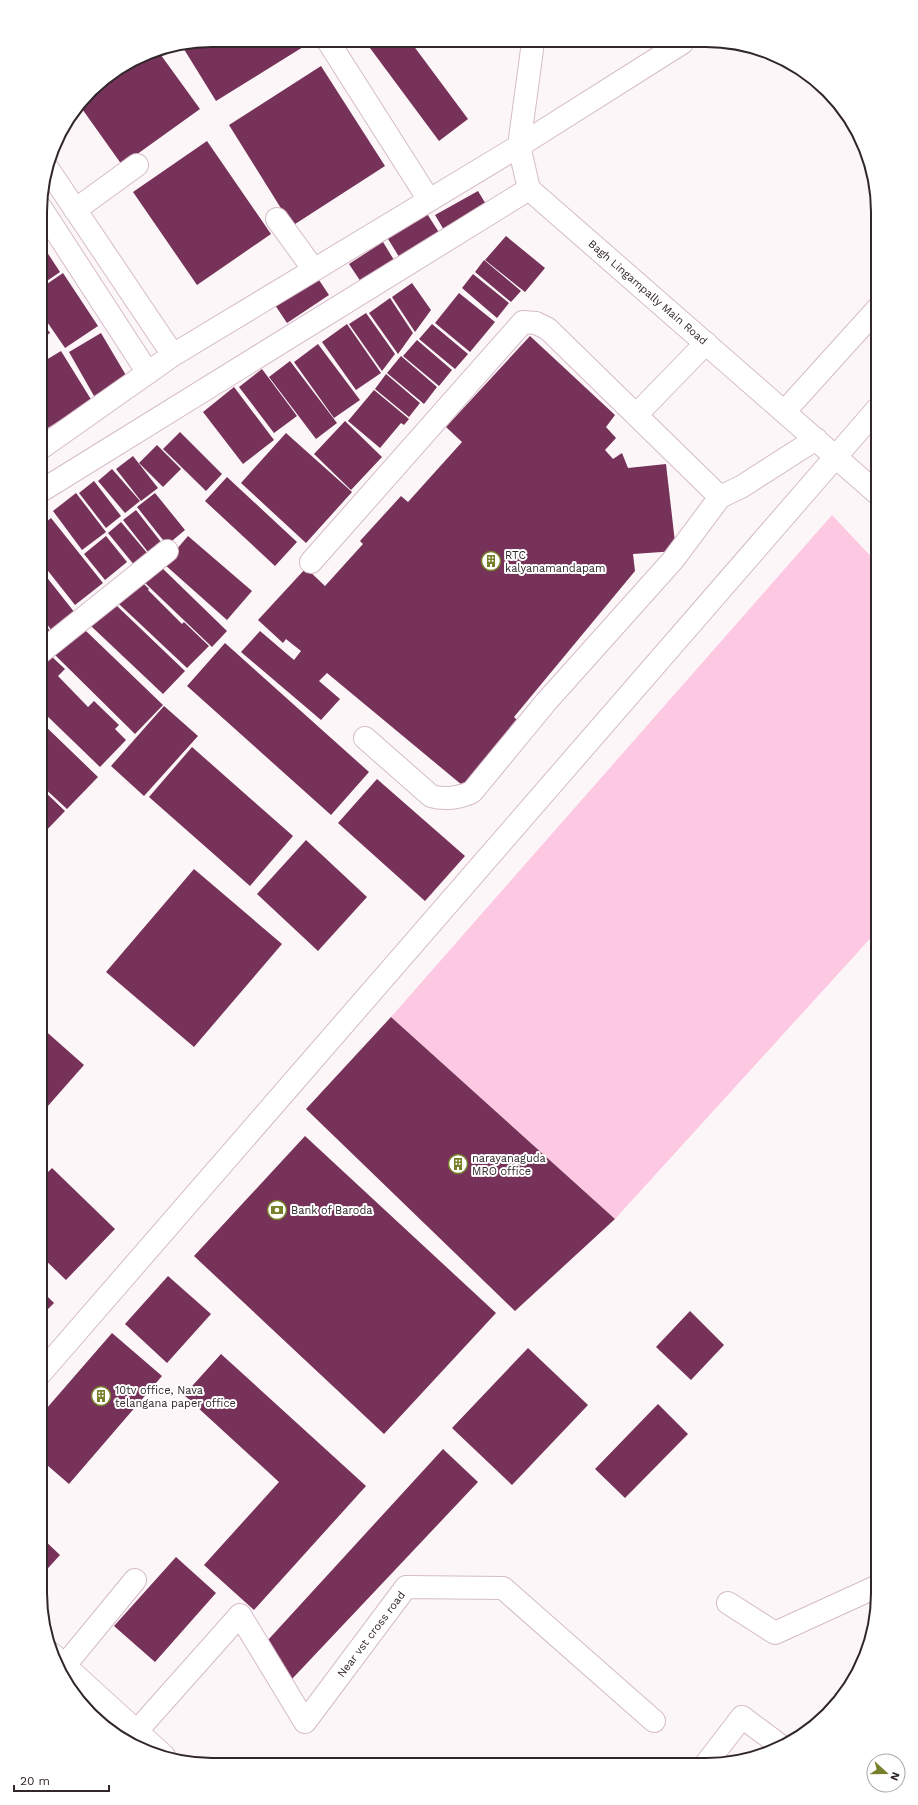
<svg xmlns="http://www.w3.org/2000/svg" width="918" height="1805" font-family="'Work Sans',sans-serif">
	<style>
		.green { fill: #fdc8e2 }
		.building { fill: #763258 }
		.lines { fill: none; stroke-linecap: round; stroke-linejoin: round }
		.minor-casing { stroke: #d5bbc8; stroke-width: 24 }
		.minor { stroke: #fff; stroke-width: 22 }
		.labels { text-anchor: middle; stroke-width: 4; stroke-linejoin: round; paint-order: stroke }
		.street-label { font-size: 11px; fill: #30262b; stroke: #fff }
		.poi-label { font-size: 11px; fill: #30262b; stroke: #fff; text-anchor: start }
		.rim { fill: none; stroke: #30262b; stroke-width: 2 }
	</style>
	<rect width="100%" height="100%" fill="#fcf6f9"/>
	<path class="green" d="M 832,515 L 878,564 L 878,930 L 615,1219 L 391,1017 Z"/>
	<path class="building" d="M 212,40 L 299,41 L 303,47 L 216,101 L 182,46 Z
		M 371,41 L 410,41 L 468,119 L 439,141 L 367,44 Z
		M 158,51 L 200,109 L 122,165 L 80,106 L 98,83 L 146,53 Z
		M 321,66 L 385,166 L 292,226 L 229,125 Z
		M 207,141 L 271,234 L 197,285 L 133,192 Z
		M 478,191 L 487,206 L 444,230 L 435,215 Z
		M 424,209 L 440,234 L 401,260 L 385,234 Z
		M 506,236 L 545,268 L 525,292 L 485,260 Z
		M 383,242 L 394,260 L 361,282 L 349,264 Z
		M 41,243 L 60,272 L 41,285 Z
		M 484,260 L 521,291 L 511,302 L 475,272 Z
		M 63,273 L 98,326 L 65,348 L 41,313 L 41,288 Z
		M 315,274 L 329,295 L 287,323 L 273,302 Z
		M 473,274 L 509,303 L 497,318 L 462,288 Z
		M 412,283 L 431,310 L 415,332 L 392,297 Z
		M 459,293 L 495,322 L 470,352 L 435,323 Z
		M 390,298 L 413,333 L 398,354 L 369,313 Z
		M 366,313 L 395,354 L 382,371 L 349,324 Z
		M 41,320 L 50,333 L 41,339 Z
		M 347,324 L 381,373 L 356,390 L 322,342 Z
		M 432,324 L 468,354 L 455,369 L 419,339 Z
		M 101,333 L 127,377 L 94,396 L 69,352 Z
		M 530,336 L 615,415 L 606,427 L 616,438 L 605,450 L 613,459 L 622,453 L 628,468 L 666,464 L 676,551 L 633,554 L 635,571 L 514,717 L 522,725 L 468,790 L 327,673 L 319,681 L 340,699 L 321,720 L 241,652 L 260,631 L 294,660 L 301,651 L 286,639 L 283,643 L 258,620 L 306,568 L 325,586 L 363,544 L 360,541 L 401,496 L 408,502 L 462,442 L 446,427 Z
		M 417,340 L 452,370 L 439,386 L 403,356 Z
		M 318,344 L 360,400 L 334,418 L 294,362 Z
		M 61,351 L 92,401 L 46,429 L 41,421 L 41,363 Z
		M 401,356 L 437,387 L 424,404 L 387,373 Z
		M 290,361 L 337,423 L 316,439 L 269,377 Z
		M 262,369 L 297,416 L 274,433 L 239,387 Z
		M 386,374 L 420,403 L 409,417 L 375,389 Z
		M 234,387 L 274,440 L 243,464 L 203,412 Z
		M 374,390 L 409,419 L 404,425 L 401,423 L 380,448 L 348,421 Z
		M 345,421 L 382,457 L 351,490 L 314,454 Z
		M 180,432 L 222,474 L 206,491 L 163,449 Z
		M 286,433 L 352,492 L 306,543 L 241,483 Z
		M 157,445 L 181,469 L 163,487 L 139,463 Z
		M 133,456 L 158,488 L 141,501 L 116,469 Z
		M 112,469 L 140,501 L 125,513 L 98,481 Z
		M 227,477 L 297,542 L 275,566 L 205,501 Z
		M 94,481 L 121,516 L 106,528 L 79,493 Z
		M 76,493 L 106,532 L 82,550 L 53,511 Z
		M 155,493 L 185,530 L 167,545 L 137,507 Z
		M 136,510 L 161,542 L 148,552 L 123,520 Z
		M 51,518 L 103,583 L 75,605 L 41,562 L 41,526 Z
		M 121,522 L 148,554 L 135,566 L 108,533 Z
		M 106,536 L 127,562 L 105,580 L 84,554 Z
		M 188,536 L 252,591 L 227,620 L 164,564 Z
		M 159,565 L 227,631 L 212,647 L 144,582 Z
		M 45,575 L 75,613 L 52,631 L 41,616 L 41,578 Z
		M 141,581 L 149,589 L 148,590 L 182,624 L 184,622 L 209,646 L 187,668 L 119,604 Z
		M 117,606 L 185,671 L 163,694 L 91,626 Z
		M 41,618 L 50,631 L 41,638 Z
		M 86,631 L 163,705 L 135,734 L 53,653 Z
		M 225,643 L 369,772 L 331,815 L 187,686 Z
		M 50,655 L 65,669 L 58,676 L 88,707 L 94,701 L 119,725 L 115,729 L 126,740 L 100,767 L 41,710 L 41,665 Z
		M 164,706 L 198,736 L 144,796 L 111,766 Z
		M 41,722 L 98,777 L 67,809 L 41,785 Z
		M 192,747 L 293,836 L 250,886 L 149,797 Z
		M 377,779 L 465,856 L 425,901 L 338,823 Z
		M 41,788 L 65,811 L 41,836 Z
		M 306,840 L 367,897 L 318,951 L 257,894 Z
		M 194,869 L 282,944 L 194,1047 L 106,972 Z
		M 391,1017 L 615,1219 L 515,1311 L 306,1109 Z
		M 41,1027 L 84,1065 L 40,1115 Z
		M 305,1136 L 496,1313 L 384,1434 L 194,1256 Z
		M 52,1168 L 115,1229 L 66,1280 L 40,1255 L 40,1180 Z
		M 168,1276 L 211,1314 L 167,1363 L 125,1324 Z
		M 40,1289 L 54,1303 L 40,1317 Z
		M 690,1311 L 724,1345 L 691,1380 L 656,1347 Z
		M 112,1333 L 162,1376 L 69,1484 L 40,1459 L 40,1416 Z
		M 528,1348 L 588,1405 L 512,1485 L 452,1428 Z
		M 221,1354 L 366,1486 L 254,1610 L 204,1565 L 279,1482 L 184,1395 Z
		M 658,1404 L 688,1434 L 625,1498 L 595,1469 Z
		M 443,1449 L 478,1482 L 292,1679 L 268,1640 Z
		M 40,1502 L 45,1507 L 40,1513 Z
		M 40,1536 L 60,1555 L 40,1577 Z
		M 176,1557 L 216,1593 L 155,1662 L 114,1626 Z"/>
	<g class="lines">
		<g class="minor-casing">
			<path id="minor" d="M 328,41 L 429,200
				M 533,42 L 519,146 L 529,189 L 878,494
				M 48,169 L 173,355
				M 41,208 L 148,373
				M 75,210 L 137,165
				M 277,219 L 314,270
				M 785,411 L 878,308
				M 636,415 L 706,343
				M 41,448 L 173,355 L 519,146 L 682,43
				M 41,491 L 529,189
				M 311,562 L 523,322 L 536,323 L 548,329 L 720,497 L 741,487 L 816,439
				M 41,652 L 167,551
				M 365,738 L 431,796 C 444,800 460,798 472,792 L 546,702 L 673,560 L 720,497
				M 40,1374 L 878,408
				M 728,1603 L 775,1633 L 878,1586
				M 52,1654 L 164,1756
				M 65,1665 L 135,1580
				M 127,1742 L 240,1615 L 305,1722 L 406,1587 L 503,1588 L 654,1721
				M 705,1765 L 742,1717 L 781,1746"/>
		</g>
		<use href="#minor" class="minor"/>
	</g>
	<defs>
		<g id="building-ring" transform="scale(1)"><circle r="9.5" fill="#fff" stroke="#777f2a" stroke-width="1.5"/><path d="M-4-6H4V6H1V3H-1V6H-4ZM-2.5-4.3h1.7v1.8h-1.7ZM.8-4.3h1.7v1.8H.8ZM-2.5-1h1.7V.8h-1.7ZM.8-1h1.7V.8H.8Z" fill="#777f2a"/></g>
		<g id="bank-ring" transform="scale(1)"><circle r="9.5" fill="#fff" stroke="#777f2a" stroke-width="1.5"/><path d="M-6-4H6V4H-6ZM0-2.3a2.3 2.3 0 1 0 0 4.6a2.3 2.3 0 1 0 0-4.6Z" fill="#777f2a"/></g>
	</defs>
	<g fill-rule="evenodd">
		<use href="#building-ring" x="491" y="561"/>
		<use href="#building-ring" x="458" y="1164"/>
		<use href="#bank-ring" x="277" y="1210"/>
		<use href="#building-ring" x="101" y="1396"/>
	</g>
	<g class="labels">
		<g class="street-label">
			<text transform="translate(648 292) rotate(41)" y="4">Bagh Lingampally Main Road</text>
			<text transform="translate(371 1634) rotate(-53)" y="4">Near vst cross road</text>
		</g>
		<g class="poi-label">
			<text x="505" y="559">RTC<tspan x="505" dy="13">kalyanamandapam</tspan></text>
			<text x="472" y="1162">narayanaguda<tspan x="472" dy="13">MRO office</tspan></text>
			<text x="291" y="1214">Bank of Baroda</text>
			<text x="115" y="1394">10tv office, Nava<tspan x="115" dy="13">telangana paper office</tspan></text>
		</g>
	</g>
	<path d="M0 0H918V1805H0ZM212 47H706A165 165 0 0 1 871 212V1593A165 165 0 0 1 706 1758H212A165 165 0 0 1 47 1593V212A165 165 0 0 1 212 47Z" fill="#fff" fill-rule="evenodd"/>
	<path class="rim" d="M212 47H706A165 165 0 0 1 871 212V1593A165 165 0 0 1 706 1758H212A165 165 0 0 1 47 1593V212A165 165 0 0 1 212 47Z"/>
	<g transform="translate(886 1773) rotate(111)"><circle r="19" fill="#ffffff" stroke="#aca8aa"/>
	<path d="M0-3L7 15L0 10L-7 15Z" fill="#777f2a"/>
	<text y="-6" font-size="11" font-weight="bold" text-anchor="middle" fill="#30262b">N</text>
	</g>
	<path d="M14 1785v6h95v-6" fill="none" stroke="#30262b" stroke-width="2"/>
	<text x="20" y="1785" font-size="12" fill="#30262b" stroke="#ffffff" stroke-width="3" paint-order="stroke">20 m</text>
</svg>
